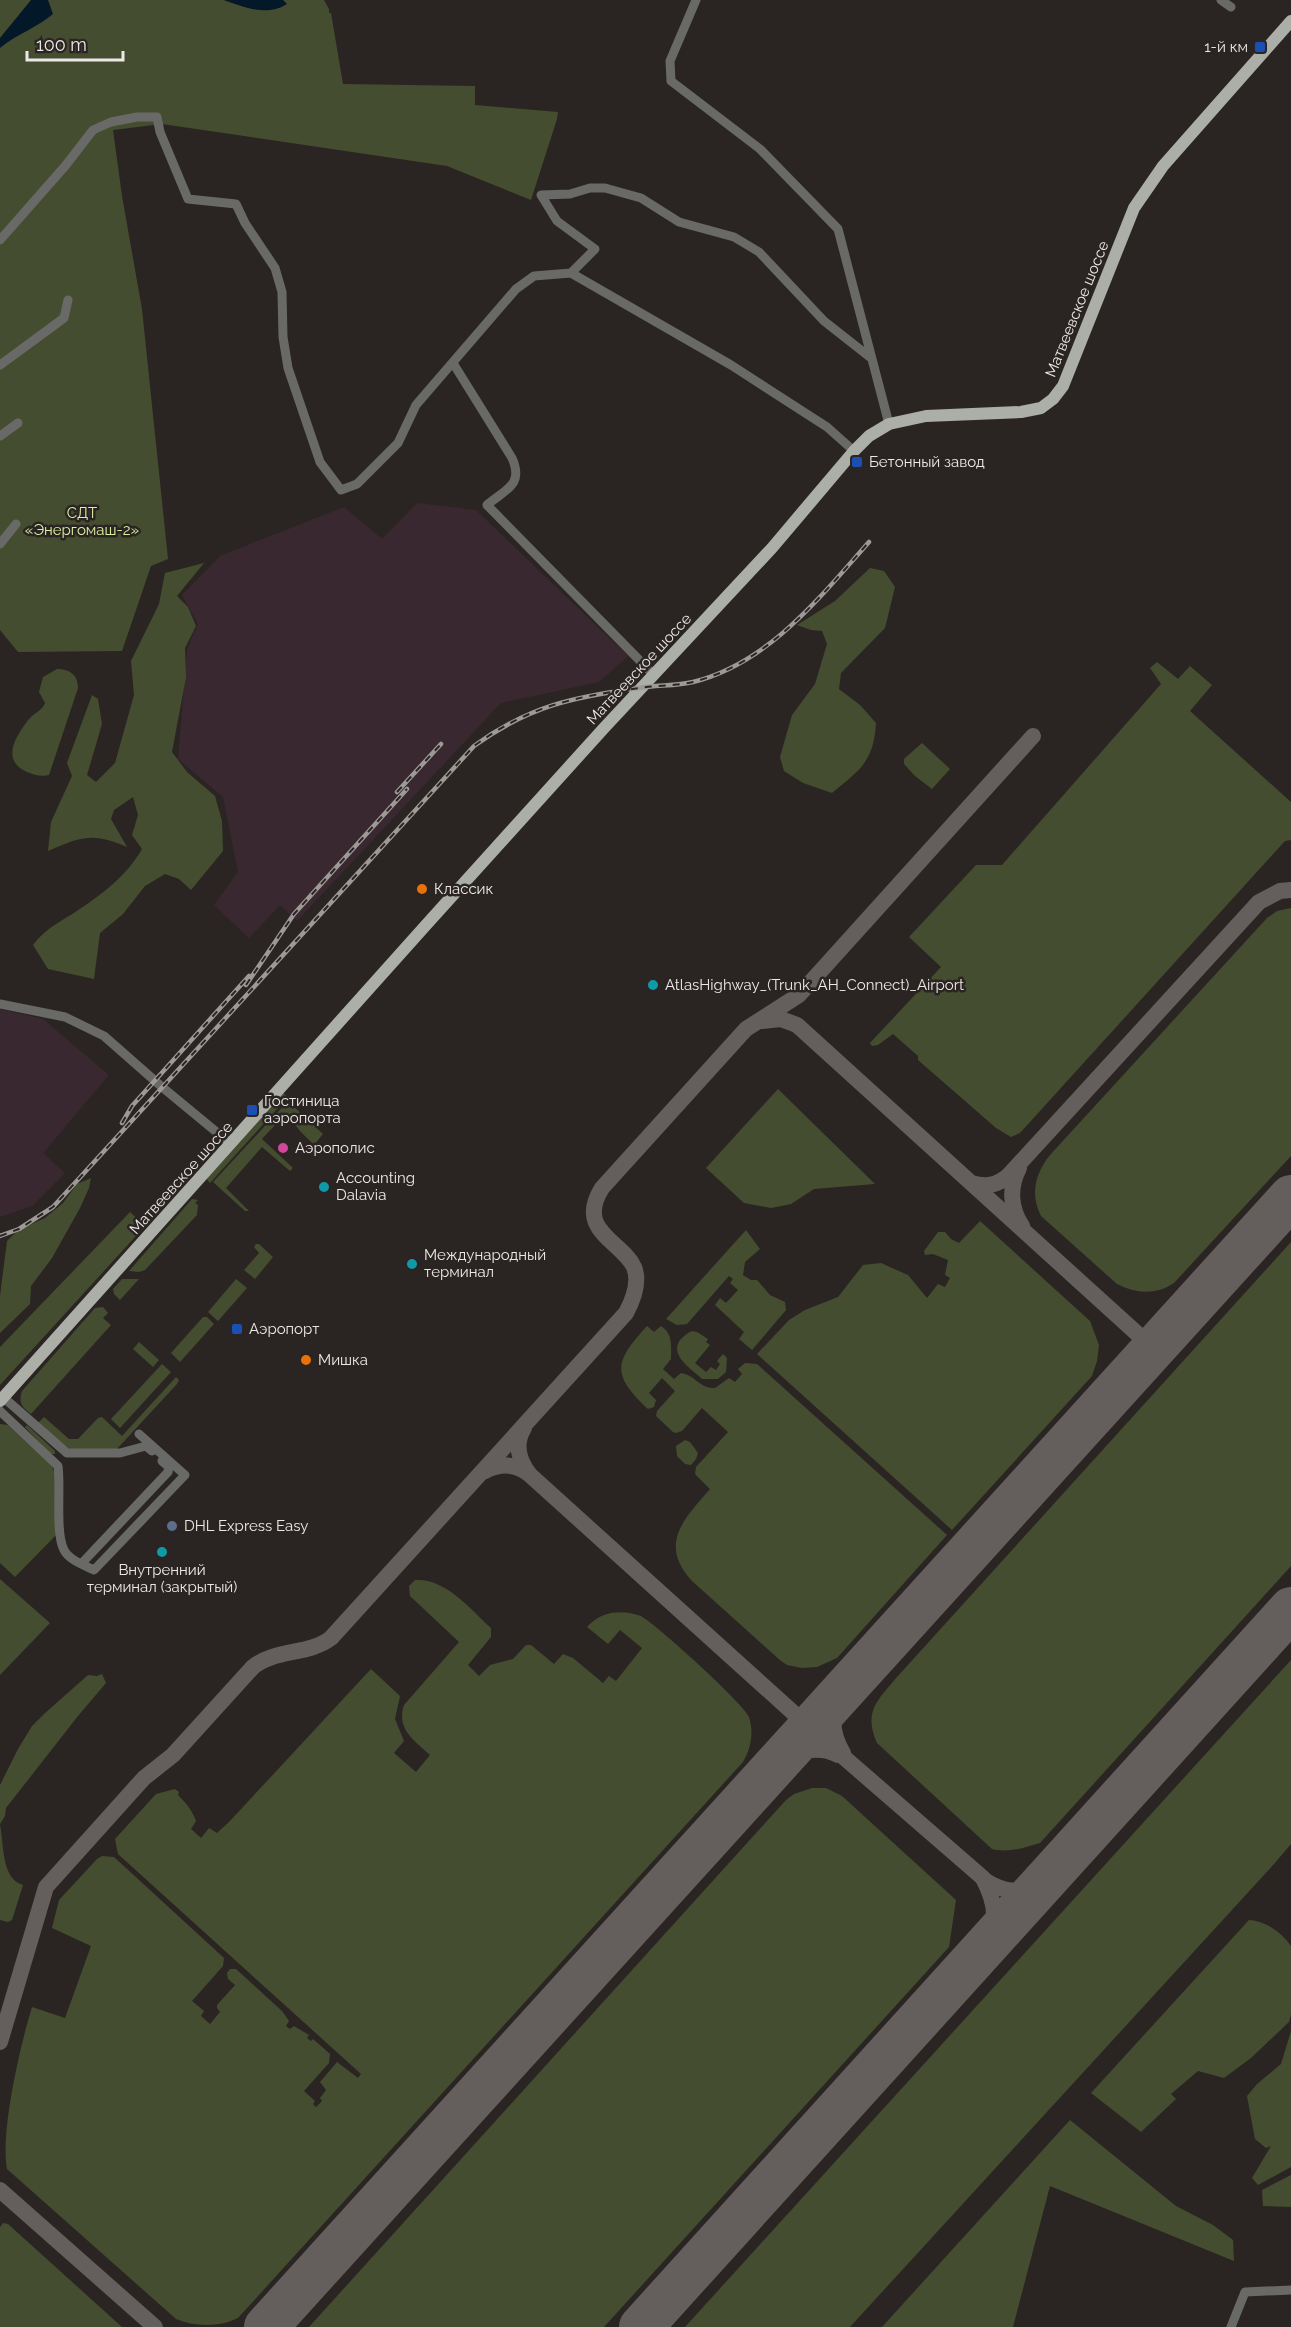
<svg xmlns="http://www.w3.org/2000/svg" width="1291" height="2327" font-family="Raleway,sans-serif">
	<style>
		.industrial { fill: #3a2830 }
		.green { fill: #454d30 }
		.water { fill: #031828 }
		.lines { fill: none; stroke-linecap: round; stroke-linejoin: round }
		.taxiway { stroke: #645f5c; stroke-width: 16 }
		.runway { stroke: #645f5c; stroke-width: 44 }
		.minor { stroke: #696a67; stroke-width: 9 }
		.major { stroke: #acaea8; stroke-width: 12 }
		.rail-casing { stroke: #9d9996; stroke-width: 4.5 }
		.rail { stroke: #2a2522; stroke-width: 2; stroke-dasharray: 7; stroke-linecap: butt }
		.transit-dot { fill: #1a4fb4; stroke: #2a2522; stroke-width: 2 }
		.food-dot { fill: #e8710a; stroke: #2a2522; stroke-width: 2 }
		.culture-dot { fill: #0f9aa8; stroke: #2a2522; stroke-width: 2 }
		.hotel-dot { fill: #d1479c; stroke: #2a2522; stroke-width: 2 }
		.service-dot { fill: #5c6f8a; stroke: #2a2522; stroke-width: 2 }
		.labels { text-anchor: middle; stroke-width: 5; stroke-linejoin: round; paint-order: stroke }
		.poi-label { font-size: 15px; fill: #ece8e6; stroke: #2a2522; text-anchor: start }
		.street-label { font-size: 15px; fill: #ece8e6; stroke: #2a2522 }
		.park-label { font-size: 15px; fill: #daf0a2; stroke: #2a2522 }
	</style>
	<rect width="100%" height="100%" fill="#2a2522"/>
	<path class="industrial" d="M 417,503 L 476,510 L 628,656 L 599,682 L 501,703 L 297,921 L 280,905 L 249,938 L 214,905 L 238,872 L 223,797 L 178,759 L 187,649 L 198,624 L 182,595 L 220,556 L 344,507 L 382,539 Z
		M 0,1009 L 43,1019 L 109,1075 L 43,1153 L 65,1173 L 32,1206 L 0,1217 Z"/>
	<path class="green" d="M 0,0 L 224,0 C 246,8 257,12 282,7 L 283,0 L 324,0 L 329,9 L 329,13 L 331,13 L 343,84 L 475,86 L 475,105 L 558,112 L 557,119 L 531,200 L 447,166 L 162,124 L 113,130 L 122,196 L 142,309 L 168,559 L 151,566 L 122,651 L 18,652 L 0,630 Z
		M 204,563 L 177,596 L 188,607 L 196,626 L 185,648 L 186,677 L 172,752 L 187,772 L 215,796 L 222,821 L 223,851 L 191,890 L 179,879 L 165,874 L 145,886 L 123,914 L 100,933 L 94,979 L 48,969 L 33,945 C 44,930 59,922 74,913 C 101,895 126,877 142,849 L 132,835 L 138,815 L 133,797 L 114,810 L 111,819 L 127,847 C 92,832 81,837 48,851 L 51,822 L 72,776 L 67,763 L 92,695 L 98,699 L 102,724 L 87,775 L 96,782 L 115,763 L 134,695 L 131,661 L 159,604 L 165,573 Z
		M 870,568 L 884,571 L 895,587 L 885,628 L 841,673 L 839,689 L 860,705 L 876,723 C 874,761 860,770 832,793 L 803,783 L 784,771 L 780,757 L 792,715 L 815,684 L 827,644 L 822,631 L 811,630 L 797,625 L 835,601 Z
		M 1157,662 L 1178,679 L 1190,666 L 1212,685 L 1190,711 L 1291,802 L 1291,840 L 1285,841 L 1020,1133 L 1011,1137 L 996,1128 L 918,1060 L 918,1056 L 893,1034 L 878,1045 L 872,1046 L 870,1043 L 941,967 L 909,937 L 976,865 L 1002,865 L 1161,684 L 1150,668 Z
		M 57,669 C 70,669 78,675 78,688 L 49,775 C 42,777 34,775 27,772 C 0,760 16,736 29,719 C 35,712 42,711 45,703 L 39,692 L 43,677 Z
		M 922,743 L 950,769 L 932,789 L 915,776 L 904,764 L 904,759 Z
		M 1291,908 L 1291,1156 L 1174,1283 C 1156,1295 1136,1294 1117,1284 L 1041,1216 C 1030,1194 1035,1174 1050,1155 L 1267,918 L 1277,911 Z
		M 778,1089 L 875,1184 L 814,1189 L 791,1204 L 771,1208 L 744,1203 L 706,1168 Z
		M 283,1093 L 288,1097 L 210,1183 L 205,1177 Z
		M 288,1101 L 323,1134 L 314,1145 L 300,1131 L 286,1113 L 262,1139 L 293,1168 L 290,1171 L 262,1147 L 226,1188 L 249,1211 L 245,1211 L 213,1182 Z
		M 91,1178 L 89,1188 L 80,1208 L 52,1258 L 31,1286 L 30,1304 L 0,1333 L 0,1296 L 7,1241 L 18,1230 L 45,1218 L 63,1203 L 77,1184 Z
		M 192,1199 L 198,1200 L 195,1203 L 198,1205 L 197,1215 L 145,1270 L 139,1272 L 129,1271 Z
		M 130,1212 L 145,1226 L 0,1385 L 0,1347 Z
		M 980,1221 L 1090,1321 L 1099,1345 L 1097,1361 L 1092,1376 L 952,1530 L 757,1354 L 789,1320 L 805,1310 L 838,1297 L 863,1265 L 881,1263 L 908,1275 L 927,1298 L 938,1284 L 945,1287 L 950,1278 L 945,1275 L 948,1260 L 933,1254 L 925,1255 L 924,1251 L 938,1232 L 945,1232 L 951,1239 L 959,1243 Z
		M 746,1230 L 760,1249 L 745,1262 L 743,1275 L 751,1280 L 757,1280 L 770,1295 L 785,1302 L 786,1310 L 752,1350 L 739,1339 L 744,1332 L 715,1305 L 720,1298 L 726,1303 L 738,1290 L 730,1283 L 733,1279 L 729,1276 L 687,1324 L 677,1325 L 666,1319 Z
		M 1291,1242 L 1291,1566 L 1040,1843 C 1024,1848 1008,1853 992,1849 L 877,1743 C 863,1711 878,1700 897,1677 Z
		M 256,1244 L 259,1244 L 273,1257 L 255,1279 L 244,1270 L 259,1253 L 254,1247 Z
		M 122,1279 L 139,1279 L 120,1300 L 114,1294 L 113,1289 Z
		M 236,1279 L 247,1288 L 218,1321 L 208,1312 Z
		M 103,1307 L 108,1313 L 103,1318 L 111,1325 L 31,1414 C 22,1407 18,1403 22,1391 L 95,1308 Z
		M 203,1317 L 207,1317 L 214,1324 L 180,1362 L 171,1353 Z
		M 647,1326 L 654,1332 L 661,1326 C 673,1334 671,1345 671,1359 L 663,1369 L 674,1379 L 681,1373 C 695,1375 700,1389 715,1388 L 729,1378 L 735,1382 L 742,1374 L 738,1369 L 745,1363 L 757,1364 L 947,1535 L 837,1658 L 817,1667 L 802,1668 L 787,1665 L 781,1661 L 692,1581 C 658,1544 684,1519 710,1489 L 695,1474 L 696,1467 L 728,1432 L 702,1408 L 682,1431 L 676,1433 L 673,1432 L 656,1416 L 657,1411 L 675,1391 L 662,1378 L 649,1393 L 656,1400 L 654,1407 L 648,1409 C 611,1374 614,1362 647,1326 Z
		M 692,1331 L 697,1332 L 708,1339 L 706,1342 L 710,1345 L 695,1363 L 706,1372 L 711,1367 L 716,1370 L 720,1364 L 717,1361 L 723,1354 L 727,1358 L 726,1372 L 718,1379 L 702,1379 C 692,1369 669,1356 680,1340 C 684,1336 687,1333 692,1331 Z
		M 139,1342 L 159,1360 L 153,1367 L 133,1349 Z
		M 162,1364 L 171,1372 L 120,1428 L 111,1419 Z
		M 176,1377 L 179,1380 L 177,1384 L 116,1450 L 70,1449 L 37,1424 L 44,1417 L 69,1439 L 78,1439 L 98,1418 L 102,1417 L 122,1436 Z
		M 0,1424 L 8,1425 L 52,1466 L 55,1475 L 57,1534 L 15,1577 L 0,1563 Z
		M 22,1424 L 25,1427 L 27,1425 L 55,1451 L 55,1454 L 51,1454 Z
		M 685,1440 L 690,1442 L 698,1453 L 696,1459 L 691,1465 L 685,1464 L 677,1456 L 676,1446 Z
		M 0,1579 L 50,1623 L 0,1675 Z
		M 415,1580 C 446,1578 470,1609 491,1628 L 491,1637 L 468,1665 L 479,1676 L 490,1665 L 513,1659 L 526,1645 L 531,1645 L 554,1664 L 563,1654 L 573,1658 L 603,1683 L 609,1676 L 616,1681 L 642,1648 L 620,1630 L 608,1644 L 587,1627 C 601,1611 621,1609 641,1616 C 658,1626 743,1703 749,1717 C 754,1733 751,1748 743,1762 L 238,2318 C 220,2327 195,2327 176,2319 L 7,2169 C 0,2133 20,2046 32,2007 L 65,2018 L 91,1946 L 52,1928 L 59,1900 L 97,1859 L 102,1856 L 114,1857 L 224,1958 L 223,1966 L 192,2001 L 204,2011 L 201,2016 L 210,2024 L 220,2012 L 217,2008 L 217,2005 L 235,1985 L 228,1979 L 227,1973 L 230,1969 L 236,1969 L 282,2011 L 289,2021 L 286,2026 L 290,2029 L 294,2026 L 309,2035 L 307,2038 L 311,2041 L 313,2039 L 330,2054 L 329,2063 L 304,2091 L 315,2101 L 313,2104 L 316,2107 L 322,2101 L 320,2098 L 326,2090 L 320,2082 L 337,2062 L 358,2078 L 361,2074 L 118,1854 L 115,1839 L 156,1794 L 175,1789 L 179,1792 L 178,1795 C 186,1803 192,1810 196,1821 L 191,1829 L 201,1838 L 209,1828 L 217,1833 L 229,1822 L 371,1669 L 400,1696 L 395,1719 L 404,1741 L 394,1753 L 416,1772 L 430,1755 C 414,1740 396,1729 404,1705 L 459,1642 L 410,1596 L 409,1586 Z
		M 1291,1660 L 1291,1844 L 1274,1864 L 850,2327 L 685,2327 Z
		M 102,1674 L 106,1683 L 78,1716 L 6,1808 L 5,1816 L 0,1824 L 0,1785 L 18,1749 L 32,1726 L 44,1714 L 88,1675 L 97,1676 Z
		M 812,1788 L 826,1788 L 842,1796 L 956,1900 L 949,1947 L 604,2327 L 309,2327 L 786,1800 L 794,1794 Z
		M 0,1825 C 4,1843 1,1879 23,1885 L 12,1920 L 8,1922 L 0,1920 Z
		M 1249,1920 C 1266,1921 1281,1932 1291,1946 L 1291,2014 L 1289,2022 L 1251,2058 L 1224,2078 L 1198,2071 L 1171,2094 L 1176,2099 L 1141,2132 L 1091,2093 Z
		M 1291,2031 L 1291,2167 L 1258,2185 L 1252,2178 L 1271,2146 L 1266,2148 L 1255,2139 L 1247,2096 L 1257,2084 L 1281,2064 Z
		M 1070,2120 L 1176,2206 L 1213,2225 L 1233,2240 L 1234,2261 L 1050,2186 L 1013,2327 L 882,2327 Z
		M 1291,2175 L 1291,2207 L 1263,2206 L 1262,2190 Z
		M 3,2223 L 8,2224 L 122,2327 L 0,2327 L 0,2227 Z"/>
	<path class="water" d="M 31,0 L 48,0 L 53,14 C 38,27 17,34 0,48 L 0,38 Z
		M 224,0 L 283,0 L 287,4 C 266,17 244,7 224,0 Z"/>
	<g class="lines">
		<path class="taxiway" d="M 762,1021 L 781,1019 L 797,1025 L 1153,1348
			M 1019,1168 C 1009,1187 1010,1208 1022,1226
			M 971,1183 C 986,1187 996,1186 1008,1176 L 1259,902 L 1280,891 L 1291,890
			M 485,1471 C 501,1463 516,1463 530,1475 C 519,1461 514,1444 524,1428
			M 530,1475 L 809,1727 L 983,1878 C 998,1907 999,1927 979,1954
			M 842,1692 C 829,1713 831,1733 843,1753
			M 783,1757 C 801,1751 820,1745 838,1755
			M 983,1879 C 1005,1894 1023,1894 1045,1882
			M 0,2042 L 46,1887 L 144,1778 L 173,1755 L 253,1667 C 275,1649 309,1655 331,1638 L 626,1313 C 633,1300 640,1282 634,1267 C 622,1241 575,1231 602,1188 L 746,1029 L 799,995 L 1033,736
			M 0,2190 L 155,2327"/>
		<path class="runway" d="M 266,2327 L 1291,1197
			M 641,2327 L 1291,1609"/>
		<path class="minor" d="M 696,0 L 670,61 L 671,81 L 760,149 L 838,229 L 889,424
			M 1221,0 L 1231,7
			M 0,240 L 66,165 L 93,130 L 111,122 L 137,117 L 157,117 L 160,132 L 188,199 L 236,204 L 245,223 L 275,268 L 282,292 L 283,337 L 288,368 L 320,462 L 341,490 L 357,484 L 398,443 L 416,405 L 516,289 L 534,276 L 571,273 L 595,249 L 557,221 L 541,195 L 570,194 L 590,188 L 605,188 L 641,198 L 679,222 L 734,237 L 759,252 L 824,321 L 871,358
			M 571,273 L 731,365 L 827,427 L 854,451
			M 453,363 L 512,458 C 524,485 506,489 487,505 L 654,675
			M 0,365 L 64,318 L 68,300
			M 0,436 L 18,423
			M 0,544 L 16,524
			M 0,1004 L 65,1017 L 104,1036 L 162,1087 L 231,1144
			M 3,1397 L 67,1453 L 120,1453 L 146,1446 L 152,1451
			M 0,1411 L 58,1466 C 61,1487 55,1533 64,1550 C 69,1560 84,1565 94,1570 L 185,1475 L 139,1434
			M 80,1563 L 83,1562 L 168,1472 L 169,1467 L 162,1461
			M 1231,2327 L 1245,2292 L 1291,2290"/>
		<path class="major" d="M 0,1401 L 426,925 L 604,728 L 772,548 L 854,451 L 869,436 L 889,424 L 926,416 L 1021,412 L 1041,408 L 1053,399 L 1063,386 L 1134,208 L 1163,166 L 1291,21"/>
		<g class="rail-casing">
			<path id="rail" d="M 397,792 L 441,744
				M 246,985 L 294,914 L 407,789
				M 122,1123 L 132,1106 L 249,976
				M 0,1236 L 19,1229 L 53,1207 L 474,746 C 529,706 573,697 639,688 C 657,685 676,686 693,682 C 769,663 820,597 869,542"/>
		</g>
		<use href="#rail" class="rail"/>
	</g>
	<g class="transit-dot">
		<rect x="1254" y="41" width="12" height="12" rx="3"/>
		<rect x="851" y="456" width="12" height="12" rx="3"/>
		<rect x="246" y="1104" width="12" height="12" rx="3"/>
		<rect x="231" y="1323" width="12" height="12" rx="3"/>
	</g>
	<g class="food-dot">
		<circle cx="422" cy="889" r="6"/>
		<circle cx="306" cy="1360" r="6"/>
	</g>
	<g class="culture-dot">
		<circle cx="653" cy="985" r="6"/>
		<circle cx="324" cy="1187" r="6"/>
		<circle cx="412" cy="1264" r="6"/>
		<circle cx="162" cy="1552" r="6"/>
	</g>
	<circle class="hotel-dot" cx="283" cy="1148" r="6"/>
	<circle class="service-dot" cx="172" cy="1526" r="6"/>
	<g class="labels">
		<g class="poi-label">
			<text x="1248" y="52" text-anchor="end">1-й км</text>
			<text x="869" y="467">Бетонный завод</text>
			<text x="434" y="894">Классик</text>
			<text x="665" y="990">AtlasHighway_(Trunk_AH_Connect)_Airport</text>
			<text x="264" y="1106">Гостиница<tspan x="264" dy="17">аэропорта</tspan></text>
			<text x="295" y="1153">Аэрополис</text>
			<text x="336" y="1183">Accounting<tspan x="336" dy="17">Dalavia</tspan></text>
			<text x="424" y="1260">Международный<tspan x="424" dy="17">терминал</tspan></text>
			<text x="249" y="1334">Аэропорт</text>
			<text x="318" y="1365">Мишка</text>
			<text x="184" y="1531">DHL Express Easy</text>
			<text x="162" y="1575" text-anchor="middle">Внутренний<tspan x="162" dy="17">терминал (закрытый)</tspan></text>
		</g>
		<g class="street-label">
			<text transform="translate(1077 309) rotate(-68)" y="5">Матвеевское шоссе</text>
			<text transform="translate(639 669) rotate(-47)" y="5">Матвеевское шоссе</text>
			<text transform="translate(181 1178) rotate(-48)" y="5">Матвеевское шоссе</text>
		</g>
		<g class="park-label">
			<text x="82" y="518">СДТ<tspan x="82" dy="17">«Энергомаш-2»</tspan></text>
		</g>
	</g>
	<path d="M27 51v9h96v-9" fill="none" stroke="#ece8e6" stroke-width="3"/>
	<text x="36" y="51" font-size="18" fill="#ece8e6" stroke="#2a2522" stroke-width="4.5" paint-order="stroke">100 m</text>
</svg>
